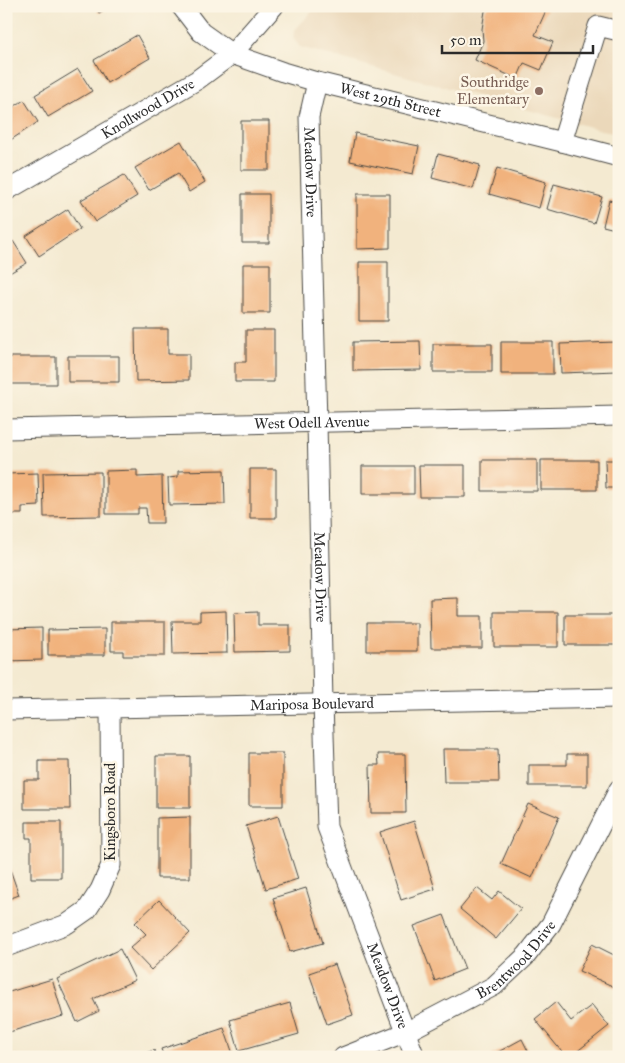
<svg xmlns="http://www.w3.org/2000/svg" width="625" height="1063" font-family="'IM FELL Great Primer',serif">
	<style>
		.built { fill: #ebd8ba }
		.building { fill: #f1b27d }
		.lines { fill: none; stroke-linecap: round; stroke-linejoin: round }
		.minor-casing { stroke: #494844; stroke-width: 21 }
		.minor { stroke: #fff; stroke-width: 19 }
		.education-dot { fill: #8d6e63; stroke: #fcf5e5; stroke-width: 2 }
		.labels { text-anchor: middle; stroke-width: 5; stroke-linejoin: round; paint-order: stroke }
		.education-label { font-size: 15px; fill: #785e54; stroke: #fcf5e5; text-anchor: end }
		.street-label { font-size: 15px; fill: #2b2b2b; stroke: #fcf5e5 }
	</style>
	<rect width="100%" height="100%" fill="#fcf5e5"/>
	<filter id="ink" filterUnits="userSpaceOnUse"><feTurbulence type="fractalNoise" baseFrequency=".02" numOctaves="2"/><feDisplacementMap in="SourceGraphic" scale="10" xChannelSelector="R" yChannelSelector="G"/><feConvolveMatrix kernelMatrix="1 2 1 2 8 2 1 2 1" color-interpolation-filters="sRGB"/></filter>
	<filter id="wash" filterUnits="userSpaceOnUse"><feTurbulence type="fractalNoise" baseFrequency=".0096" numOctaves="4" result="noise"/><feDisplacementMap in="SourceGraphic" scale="20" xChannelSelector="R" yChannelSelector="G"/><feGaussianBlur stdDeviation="1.12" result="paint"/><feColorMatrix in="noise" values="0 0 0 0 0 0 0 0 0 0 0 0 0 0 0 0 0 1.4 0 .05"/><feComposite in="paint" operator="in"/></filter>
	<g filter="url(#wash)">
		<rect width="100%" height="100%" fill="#f4ead1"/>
		<path class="built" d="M 317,6 L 619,6 L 619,135 L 300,47 L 293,38 L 294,31 Z"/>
		<g id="blocks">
			<path class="building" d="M 95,6 L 110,6 L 99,13 Z
				M 488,6 L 548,6 L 535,35 L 553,42 L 541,70 L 524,63 L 517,79 L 475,60 L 483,41 L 482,29 L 485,11 Z
				M 137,35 L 150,58 L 107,83 L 94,60 Z
				M 78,69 L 92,91 L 48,117 L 35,95 Z
				M 24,100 L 38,122 L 6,143 L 6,112 Z
				M 241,121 L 269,121 L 269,170 L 241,170 Z
				M 355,133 L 419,146 L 413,174 L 350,161 Z
				M 181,141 L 205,182 L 189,192 L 178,173 L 149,190 L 135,168 Z
				M 438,154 L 480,165 L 473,189 L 432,178 Z
				M 497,168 L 546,182 L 539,208 L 489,194 Z
				M 124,175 L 137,196 L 95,222 L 81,200 Z
				M 554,184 L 602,197 L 594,223 L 547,209 Z
				M 242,194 L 269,194 L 269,243 L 242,243 Z
				M 357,194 L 390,194 L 390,248 L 357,249 Z
				M 609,200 L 619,203 L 619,230 L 603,226 Z
				M 68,209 L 80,229 L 39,256 L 26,236 Z
				M 13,241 L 27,263 L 6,275 L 6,245 Z
				M 359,262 L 388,262 L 388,321 L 359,321 Z
				M 243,264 L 270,264 L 270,313 L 243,313 Z
				M 135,329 L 168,329 L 168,354 L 189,354 L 189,380 L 136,381 Z
				M 246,330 L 274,330 L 274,382 L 235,382 L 235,362 L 246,362 Z
				M 420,341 L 421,370 L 353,371 L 353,342 Z
				M 501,342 L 553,342 L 553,374 L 501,374 Z
				M 616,342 L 617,371 L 561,373 L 560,344 Z
				M 433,344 L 492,344 L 492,372 L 433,372 Z
				M 68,356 L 119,356 L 119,382 L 68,382 Z
				M 6,357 L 56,357 L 56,384 L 6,384 Z
				M 482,460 L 537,460 L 537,491 L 482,491 Z
				M 541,460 L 597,460 L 597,490 L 541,490 Z
				M 605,460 L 619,460 L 619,488 L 606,488 Z
				M 419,465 L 465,465 L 465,497 L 420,497 Z
				M 362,466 L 414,466 L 414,494 L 362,494 Z
				M 250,469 L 276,469 L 276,518 L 250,518 Z
				M 137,470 L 137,477 L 162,476 L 163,523 L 147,523 L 146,508 L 138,508 L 138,514 L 106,514 L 106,471 Z
				M 224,470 L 225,504 L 169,505 L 168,478 L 178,477 L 178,471 Z
				M 101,472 L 101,516 L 44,517 L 43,473 Z
				M 38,473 L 39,506 L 22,507 L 22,514 L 6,514 L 6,474 Z
				M 458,598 L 458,616 L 482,616 L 482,648 L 431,648 L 430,599 Z
				M 226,611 L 227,653 L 173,654 L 172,621 L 200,621 L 200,612 Z
				M 258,612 L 258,625 L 290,625 L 290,651 L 235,652 L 234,613 Z
				M 494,612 L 558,612 L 558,647 L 494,647 Z
				M 565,615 L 619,615 L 619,645 L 565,645 Z
				M 111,622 L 165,622 L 165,656 L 123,656 L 123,651 L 111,651 Z
				M 367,623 L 417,623 L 417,651 L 367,651 Z
				M 42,628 L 42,660 L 6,661 L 6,629 Z
				M 105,629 L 105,655 L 48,655 L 48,630 Z
				M 443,749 L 498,749 L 499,782 L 444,782 Z
				M 249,753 L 283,753 L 283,806 L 249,806 Z
				M 378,754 L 405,754 L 406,813 L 371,813 L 370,765 L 379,765 Z
				M 567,754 L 587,754 L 587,786 L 529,786 L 529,765 L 567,765 Z
				M 156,756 L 190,756 L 190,808 L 156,808 Z
				M 39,761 L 69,761 L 70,809 L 24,809 L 24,780 L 39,780 Z
				M 528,804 L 559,817 L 532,878 L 501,864 Z
				M 278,816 L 298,879 L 266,889 L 246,826 Z
				M 190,817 L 190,878 L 157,878 L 157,818 Z
				M 414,821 L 435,889 L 401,900 L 380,832 Z
				M 26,822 L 61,822 L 61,878 L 31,878 L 31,838 L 26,838 Z
				M 6,858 L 19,895 L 6,900 Z
				M 306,888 L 323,943 L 290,952 L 273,898 Z
				M 477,888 L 492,900 L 499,891 L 521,909 L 496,939 L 460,909 Z
				M 159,900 L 190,933 L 151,970 L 130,948 L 146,934 L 135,923 Z
				M 444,915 L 465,969 L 435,981 L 414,926 Z
				M 592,944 L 616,956 L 619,949 L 619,989 L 579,971 Z
				M 120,949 L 135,980 L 93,999 L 99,1011 L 77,1022 L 57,979 Z
				M 335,964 L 353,1015 L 327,1024 L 309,973 Z
				M 52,979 L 63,1016 L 6,1033 L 6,993 Z
				M 556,1002 L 571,1021 L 592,1005 L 609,1026 L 570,1057 L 566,1057 L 535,1019 Z
				M 290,1003 L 299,1034 L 239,1051 L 230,1020 Z
				M 224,1028 L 234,1057 L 164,1057 L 161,1049 Z
				M 522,1039 L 531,1057 L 489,1057 Z
				M 154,1050 L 156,1057 L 137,1057 L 137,1056 Z"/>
		</g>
	</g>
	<g filter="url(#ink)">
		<use href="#blocks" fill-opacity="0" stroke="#494844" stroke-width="1"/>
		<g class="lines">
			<g class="minor-casing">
				<g id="minor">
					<path id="s1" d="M 181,6 L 201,32 L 232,54 L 283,72 L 317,82 L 562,142 L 619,157"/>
					<path id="s2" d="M 317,82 L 309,117 L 317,422 L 323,703 L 327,827 L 415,1057"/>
					<path d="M 562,142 L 598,26 L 619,31"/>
					<path id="s3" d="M 6,191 L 197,80 L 232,54 L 274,6"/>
					<path id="s4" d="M 6,429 L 619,416"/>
					<path id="s5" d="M 6,710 L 619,698"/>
					<path d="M 6,947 L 67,924 L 87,910 L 100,890 L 111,865 L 110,709"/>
					<path id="s6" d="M 343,1057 L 406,1032 L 494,986 L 526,956 L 551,924 L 619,789"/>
				</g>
			</g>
			<use href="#minor" class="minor"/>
		</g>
	</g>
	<circle class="education-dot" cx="539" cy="91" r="5"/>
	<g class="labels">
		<g class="education-label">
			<text x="529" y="87">Southridge<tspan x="529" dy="17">Elementary</tspan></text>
		</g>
		<g class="street-label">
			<text dy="5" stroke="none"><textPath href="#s1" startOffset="236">West 29th Street</textPath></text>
			<text dy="5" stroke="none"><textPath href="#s3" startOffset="164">Knollwood Drive</textPath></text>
			<text dy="5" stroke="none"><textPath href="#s2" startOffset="91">Meadow Drive</textPath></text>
			<text dy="5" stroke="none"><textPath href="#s4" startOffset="306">West Odell Avenue</textPath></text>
			<text dy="5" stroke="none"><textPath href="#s2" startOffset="496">Meadow Drive</textPath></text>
			<text dy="5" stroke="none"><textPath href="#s5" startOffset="306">Mariposa Boulevard</textPath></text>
			<text transform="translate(110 812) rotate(-90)" y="5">Kingsboro Road</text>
			<text dy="5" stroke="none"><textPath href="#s6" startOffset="201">Brentwood Drive</textPath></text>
			<text dy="5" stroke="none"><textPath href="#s2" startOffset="916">Meadow Drive</textPath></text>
		</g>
	</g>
	<rect width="625" height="1063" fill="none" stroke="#fcf5e5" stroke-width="25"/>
	<path d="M442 45v8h151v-8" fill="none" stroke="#2b2b2b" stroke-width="2.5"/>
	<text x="450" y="45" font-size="15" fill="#2b2b2b" stroke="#fcf5e5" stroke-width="4" paint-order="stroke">50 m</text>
</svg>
